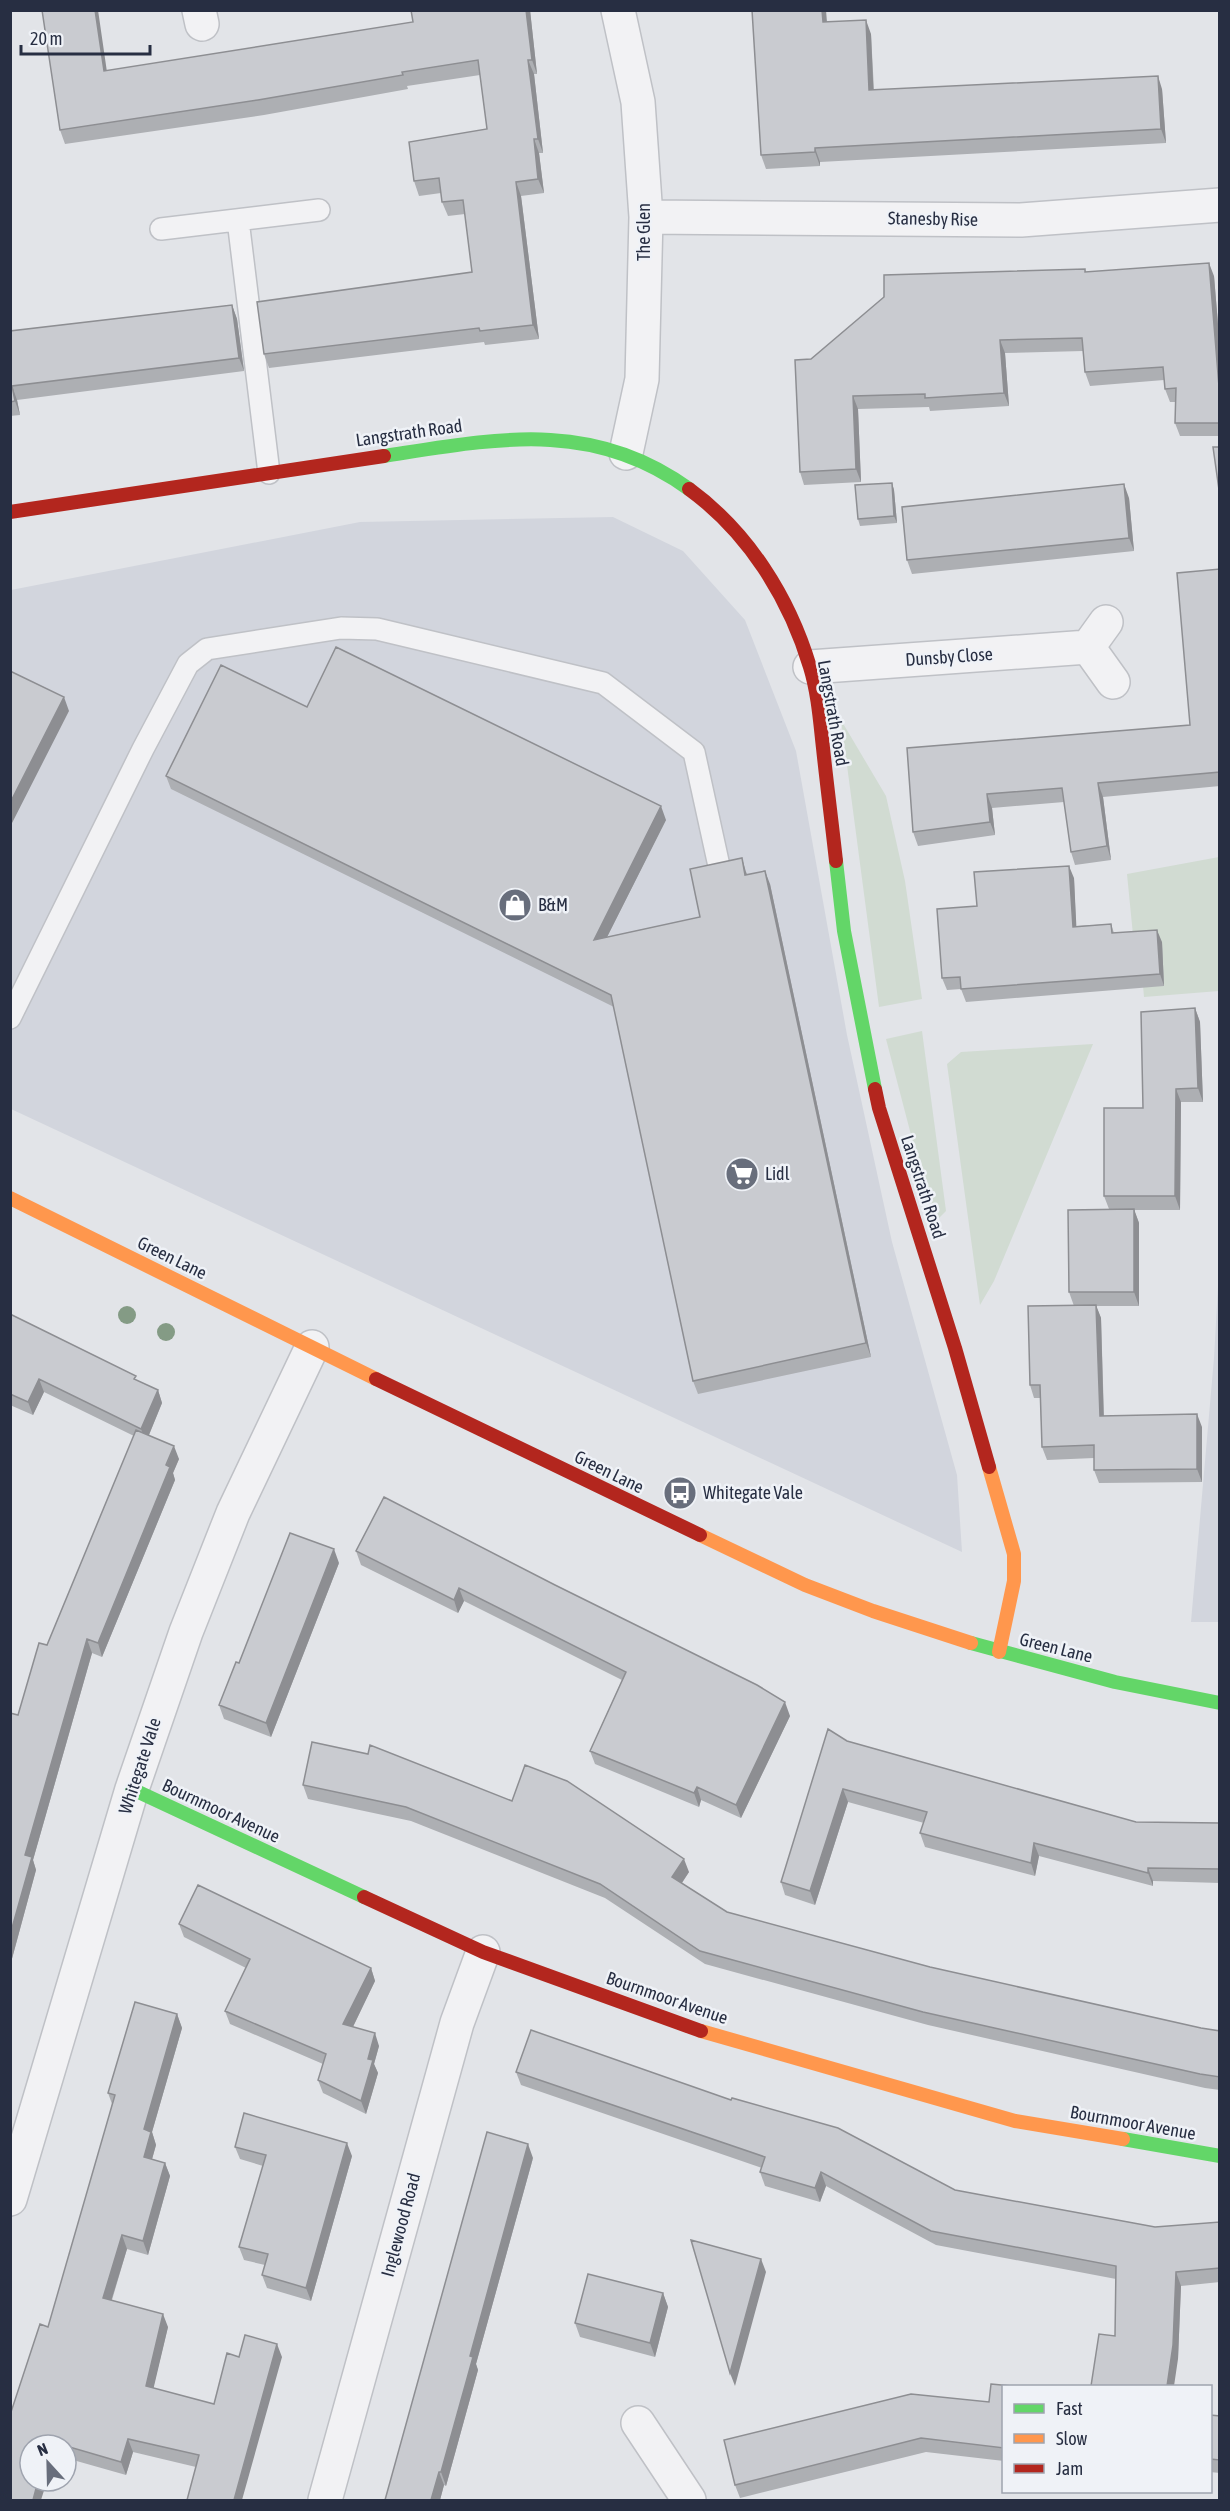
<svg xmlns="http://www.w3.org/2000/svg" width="1230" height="2511" font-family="'Asap Condensed',sans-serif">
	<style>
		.built { fill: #d2d5dd }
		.green { fill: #d1dbd2 }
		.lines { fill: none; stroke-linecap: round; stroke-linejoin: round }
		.lane-casing { stroke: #bfc1c6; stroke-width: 24 }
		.street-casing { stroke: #bfc1c6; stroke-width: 36 }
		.lane { stroke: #f2f2f4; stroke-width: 21 }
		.street { stroke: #f2f2f4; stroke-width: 33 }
		.fast { stroke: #63d668; stroke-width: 14 }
		.slow { stroke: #ff974d; stroke-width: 14 }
		.jam { stroke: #b3261e; stroke-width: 14 }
		.tree { fill: #849b85 }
		.wall { fill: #adafb3 }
		.shaded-wall { fill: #8d8e92 }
		.building { fill: #c9cbd0; stroke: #8d8e92; stroke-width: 1.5 }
		.labels { text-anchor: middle; stroke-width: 5; stroke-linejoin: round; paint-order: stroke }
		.street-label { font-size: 18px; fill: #272e42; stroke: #eff2f7 }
		.poi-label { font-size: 18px; fill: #272e42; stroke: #eff2f7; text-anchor: start }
	</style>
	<rect width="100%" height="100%" fill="#e2e4e8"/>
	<path class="built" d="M 613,517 L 683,551 L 745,620 L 796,751 L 847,1035 L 892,1242 L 957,1475 L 962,1552 L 11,1109 L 11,590 L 360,522 Z
		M 1219,1269 L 1219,1622 L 1191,1622 L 1214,1358 Z"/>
	<path class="green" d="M 841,720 L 886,796 L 905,881 L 922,999 L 879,1007 Z
		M 1219,857 L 1219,991 L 1144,997 L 1143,986 L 1138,986 L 1127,874 Z
		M 922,1031 L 946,1211 L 934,1223 L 886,1039 Z
		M 1093,1044 L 994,1281 L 980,1305 L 947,1064 L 961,1052 Z"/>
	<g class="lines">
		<g class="lane-casing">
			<path id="lane" d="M 238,220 L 269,473
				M 161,229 L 319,210
				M 10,1018 L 143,749 L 188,664 L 207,649 L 341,628 L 377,629 L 603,683 L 694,752 L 719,866"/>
		</g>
		<g class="street-casing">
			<path id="street" d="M 199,10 L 202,24
				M 618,10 L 638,102 L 646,217 L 642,379 L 626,453
				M 646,217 L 1021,220 L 1220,205
				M 1106,622 L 1088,647 L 1113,682
				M 810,667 L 1088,647
				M 10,2199 L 132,1789 L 186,1632 L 233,1513 L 312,1347
				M 638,2423 L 689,2500
				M 325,2500 L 457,2023 L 483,1952"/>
		</g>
		<use href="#lane" class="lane"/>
		<use href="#street" class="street"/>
		<path class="fast" d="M 384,456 C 494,439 592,418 689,489
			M 836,861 L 844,931 L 875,1089
			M 971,1643 L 1115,1682 L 1220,1703
			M 132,1789 L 364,1897
			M 1123,2139 L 1220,2156"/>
		<path class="slow" d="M 10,1198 L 376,1379
			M 989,1467 L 1014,1554 L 1014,1581 L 999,1652
			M 700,1535 L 805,1585 L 873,1611 L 971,1643
			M 701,2031 L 1015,2121 L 1123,2139"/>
		<path class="jam" d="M 689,489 C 748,532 789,597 810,667 C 818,693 820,721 823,748 C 827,786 832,824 836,861
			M 10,512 L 384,456
			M 875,1089 L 879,1108 L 955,1348 L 989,1467
			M 376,1379 L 700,1535
			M 364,1897 L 483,1952 L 701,2031"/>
	</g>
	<g class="tree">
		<circle cx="127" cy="1315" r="9"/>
		<circle cx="166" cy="1332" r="9"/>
	</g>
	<path class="wall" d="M 530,10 L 537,74 L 534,74 L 543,153 L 539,153 L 544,193 L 521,196 L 539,339 L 485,345 L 484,342 L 269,368 L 264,354 L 472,272 L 465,214 L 448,216 L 442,202 L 441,193 L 419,196 L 414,181 L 487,129 L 480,75 L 407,86 L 408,89 L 264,115 L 65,144 L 60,130 L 107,71 Z
		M 827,22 L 871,34 L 874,90 L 1162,89 L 1166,143 L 820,162 L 820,166 L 766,169 L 761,155 Z
		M 1085,269 L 1086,272 L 1214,276 L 1220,348 L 1220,436 L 1180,436 L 1175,423 L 1176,402 L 1170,402 L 1165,389 L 1164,380 L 1090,386 L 1085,372 L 1083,351 L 1005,353 L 1009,406 L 930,411 L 929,407 L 858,409 L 861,482 L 804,485 L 800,472 L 811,359 Z
		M 232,305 L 237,319 L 244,371 L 17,400 L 20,415 L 10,416 L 10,331 Z
		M 892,483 L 894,490 L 897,523 L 860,526 L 858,519 Z
		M 1129,498 L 1134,551 L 912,574 L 907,560 Z
		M 1220,569 L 1220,786 L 1103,797 L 1111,860 L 1075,865 L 1071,852 L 1064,802 L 992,808 L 995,835 L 918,846 L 913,832 L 907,748 L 1190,725 Z
		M 307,707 L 666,820 L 607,937 L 700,917 L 746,872 L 747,874 L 770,884 L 871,1357 L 698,1394 L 693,1381 L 614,1007 L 171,789 L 166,776 Z
		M 1074,878 L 1076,926 L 1111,924 L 1114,933 L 1162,942 L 1164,986 L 966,1002 L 961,989 L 947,990 L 942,978 L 977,906 Z
		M 1195,1008 L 1200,1022 L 1203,1102 L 1181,1102 L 1180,1210 L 1134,1210 L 1139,1223 L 1139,1306 L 1096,1306 L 1101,1318 L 1104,1416 L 1202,1427 L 1202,1482 L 1099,1483 L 1094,1470 L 1094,1458 L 1047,1460 L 1042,1447 L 1040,1398 L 1034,1398 L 1030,1385 L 1074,1306 L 1069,1292 L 1109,1209 L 1104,1196 L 1143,1108 Z
		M 10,1314 L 138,1381 L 158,1390 L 162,1403 L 149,1435 L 179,1459 L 173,1473 L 175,1480 L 102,1657 L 92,1653 L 33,1860 L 36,1870 L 10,1966 L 10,1713 L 18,1715 L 134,1436 L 44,1392 L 33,1415 L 10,1405 Z
		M 384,1497 L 790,1716 L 741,1818 L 701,1800 L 699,1807 L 595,1764 L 590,1751 L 622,1680 L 464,1601 L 458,1613 L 361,1565 L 356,1551 Z
		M 339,1563 L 271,1737 L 224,1719 L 219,1705 L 239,1663 Z
		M 847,1741 L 1136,1822 L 1220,1823 L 1220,1883 L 1153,1881 L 1153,1886 L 1039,1856 L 1035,1876 L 925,1847 L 920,1833 L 924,1823 L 848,1802 L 815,1905 L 785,1895 L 781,1882 Z
		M 312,1742 L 689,1872 L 682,1883 L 727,1912 L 930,1967 L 1201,2028 L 1220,2031 L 1220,2090 L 1205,2088 L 928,2025 L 705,1964 L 605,1898 L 411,1821 L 308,1799 L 303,1785 Z
		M 179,1924 L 371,1968 L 375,1981 L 353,2027 L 379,2046 L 374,2064 L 378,2073 L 366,2114 L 323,2093 L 318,2080 L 323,2064 L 230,2024 L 225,2011 L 246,1968 L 184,1937 Z
		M 177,2014 L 182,2028 L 152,2132 L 156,2145 L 152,2159 L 165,2163 L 170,2176 L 148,2255 L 127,2249 L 112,2300 L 168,2327 L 153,2388 L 214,2404 L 239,2357 L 282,2357 L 196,2467 L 133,2452 L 126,2475 L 66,2458 L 66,2445 L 30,2445 L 112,2104 L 108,2093 Z
		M 516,2072 L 955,2190 L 1155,2227 L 1220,2222 L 1220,2282 L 1181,2286 L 1178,2359 L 1115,2336 L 1116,2279 L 936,2245 L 826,2186 L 820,2202 L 765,2186 L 760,2172 L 762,2168 L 521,2085 Z
		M 235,2147 L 352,2156 L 311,2301 L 267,2288 L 262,2275 L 265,2265 L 244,2260 L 239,2247 L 263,2166 L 240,2159 Z
		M 533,2158 L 476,2364 L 478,2370 L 446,2486 L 444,2485 L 440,2500 L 385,2500 Z
		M 663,2293 L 668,2307 L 655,2357 L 580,2337 L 575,2323 Z
		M 1004,2386 L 1004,2461 L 926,2452 L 740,2498 L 735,2485 L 989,2402 Z
		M 1210,2415 L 1220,2416 L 1220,2473 L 1210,2472 Z"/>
	<path class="shaded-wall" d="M 95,10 L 98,10 L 109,86 L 104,71 Z
		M 526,10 L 530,10 L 537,74 L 532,60 Z
		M 822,10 L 826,10 L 828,35 L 823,22 Z
		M 866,20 L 871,34 L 874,104 L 869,90 Z
		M 528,60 L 534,74 L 543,153 L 538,139 Z
		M 1158,76 L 1162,89 L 1166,143 L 1161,129 Z
		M 534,139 L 539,153 L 544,193 L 538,179 Z
		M 815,148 L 820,162 L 820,166 L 815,152 Z
		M 516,182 L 521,196 L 539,339 L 533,325 Z
		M 1209,263 L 1214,276 L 1220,348 L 1220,399 Z
		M 232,305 L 237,319 L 244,371 L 239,358 Z
		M 1000,340 L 1005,353 L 1009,406 L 1004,393 Z
		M 12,386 L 17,400 L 20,415 L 15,401 Z
		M 853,396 L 858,409 L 861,482 L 856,469 Z
		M 892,483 L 894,490 L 897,523 L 894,516 Z
		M 1124,484 L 1129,498 L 1134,551 L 1129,538 Z
		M 64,697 L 69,711 L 10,827 L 10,803 Z
		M 1098,783 L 1103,797 L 1111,860 L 1107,846 Z
		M 987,794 L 992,808 L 995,835 L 990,822 Z
		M 661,806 L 666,820 L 599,953 L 594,940 Z
		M 742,858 L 746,872 L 750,888 L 745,875 Z
		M 1069,866 L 1074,878 L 1077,939 L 1073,927 Z
		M 765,871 L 770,884 L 871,1357 L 866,1343 Z
		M 1157,930 L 1162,942 L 1164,986 L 1160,974 Z
		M 1195,1008 L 1200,1022 L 1203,1102 L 1198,1088 Z
		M 1176,1089 L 1181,1102 L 1180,1210 L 1175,1196 Z
		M 1134,1209 L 1139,1223 L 1139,1306 L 1134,1292 Z
		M 1096,1305 L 1101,1318 L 1104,1429 L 1100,1416 Z
		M 39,1379 L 44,1392 L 33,1415 L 28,1402 Z
		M 158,1390 L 162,1403 L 146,1442 L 141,1429 Z
		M 1197,1414 L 1202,1427 L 1202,1482 L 1197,1469 Z
		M 174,1446 L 179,1459 L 173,1473 L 175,1480 L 102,1657 L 98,1643 Z
		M 334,1549 L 339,1563 L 271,1737 L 266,1723 Z
		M 459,1588 L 464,1601 L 458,1613 L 454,1600 Z
		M 87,1639 L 92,1653 L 33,1860 L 36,1870 L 10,1966 L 10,1935 L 25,1855 Z
		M 785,1702 L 790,1716 L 741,1818 L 736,1805 Z
		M 697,1787 L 701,1800 L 699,1807 L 694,1793 Z
		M 843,1789 L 848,1802 L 815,1905 L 810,1891 Z
		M 1034,1843 L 1039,1856 L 1035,1876 L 1031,1863 Z
		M 684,1859 L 689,1872 L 677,1890 L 672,1877 Z
		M 1148,1868 L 1153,1881 L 1153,1886 L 1148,1873 Z
		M 371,1968 L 375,1981 L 348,2037 L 343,2024 Z
		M 177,2014 L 182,2028 L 152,2132 L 156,2145 L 149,2170 L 144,2157 L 144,2129 Z
		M 375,2033 L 379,2046 L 374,2064 L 378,2073 L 366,2114 L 361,2101 L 368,2059 Z
		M 347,2143 L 352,2156 L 311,2301 L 306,2288 Z
		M 528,2144 L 533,2158 L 476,2364 L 478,2370 L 446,2486 L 441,2472 L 470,2356 Z
		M 165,2163 L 170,2176 L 148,2255 L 143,2241 Z
		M 821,2172 L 826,2186 L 820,2202 L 815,2188 Z
		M 122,2235 L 127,2249 L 108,2311 L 103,2298 Z
		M 761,2259 L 766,2272 L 735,2386 L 730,2373 Z
		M 1176,2272 L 1181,2286 L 1178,2359 L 1174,2386 L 1167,2386 Z
		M 663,2293 L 668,2307 L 655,2357 L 650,2343 Z
		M 163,2314 L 168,2327 L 151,2399 L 146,2386 Z
		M 277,2344 L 282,2357 L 242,2500 L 234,2500 Z
		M 128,2439 L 133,2452 L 126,2475 L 121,2462 Z
		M 439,2472 L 444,2485 L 440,2500 L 431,2500 Z
		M 38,2481 L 47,2481 L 41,2500 L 33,2500 Z"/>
	<path class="building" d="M 42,10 L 95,10 L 104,71 L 413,22 L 411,10 L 526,10 L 532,60 L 528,60 L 538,139 L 534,139 L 538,179 L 516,182 L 533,325 L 480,331 L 479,328 L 264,354 L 257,302 L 472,272 L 463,200 L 442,202 L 439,178 L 414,181 L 409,142 L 487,129 L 478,60 L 402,72 L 403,75 L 258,100 L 60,130 Z
		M 752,10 L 822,10 L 823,22 L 866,20 L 869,90 L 1158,76 L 1161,129 L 815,148 L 815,152 L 761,155 Z
		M 1209,263 L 1220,399 L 1220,423 L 1175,423 L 1176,388 L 1165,389 L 1163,367 L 1085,372 L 1082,338 L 1000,340 L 1004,393 L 925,398 L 925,394 L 853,396 L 856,469 L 800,472 L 795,360 L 811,359 L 884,297 L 884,275 L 1085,269 L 1085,272 Z
		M 232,305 L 239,358 L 12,386 L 15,401 L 10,402 L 10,331 Z
		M 1213,447 L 1220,447 L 1220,497 Z
		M 892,483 L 894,516 L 858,519 L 855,485 Z
		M 1124,484 L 1129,538 L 907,560 L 902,507 Z
		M 1220,569 L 1220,772 L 1098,783 L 1107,846 L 1071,852 L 1062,788 L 987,794 L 990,822 L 913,832 L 907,748 L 1190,725 L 1177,573 Z
		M 336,647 L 661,806 L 594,940 L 700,917 L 690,869 L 742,858 L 745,875 L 765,871 L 866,1343 L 693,1381 L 611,995 L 166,776 L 221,665 L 307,707 Z
		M 10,671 L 64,697 L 10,803 Z
		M 1069,866 L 1073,927 L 1111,924 L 1112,933 L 1157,930 L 1160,974 L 961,989 L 960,977 L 942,978 L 937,909 L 977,906 L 974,872 Z
		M 1195,1008 L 1198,1088 L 1176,1089 L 1175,1196 L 1104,1196 L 1104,1108 L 1143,1108 L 1141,1012 Z
		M 1134,1209 L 1134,1292 L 1069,1292 L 1068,1210 Z
		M 1096,1305 L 1100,1416 L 1197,1414 L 1197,1469 L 1094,1470 L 1094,1445 L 1042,1447 L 1040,1385 L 1030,1385 L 1028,1306 Z
		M 10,1314 L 136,1376 L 134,1379 L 158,1390 L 141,1429 L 39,1379 L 28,1402 L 10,1394 Z
		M 136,1430 L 174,1446 L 166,1465 L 170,1467 L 98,1643 L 87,1639 L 25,1855 L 32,1857 L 10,1935 L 10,1713 L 18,1715 L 39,1643 L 47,1645 Z
		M 384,1497 L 555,1585 L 757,1685 L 785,1702 L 736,1805 L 697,1787 L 694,1793 L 590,1751 L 626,1672 L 459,1588 L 454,1600 L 356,1551 Z
		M 290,1533 L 334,1549 L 266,1723 L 219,1705 L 236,1662 L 239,1663 Z
		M 828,1729 L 847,1741 L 1136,1822 L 1220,1823 L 1220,1869 L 1148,1868 L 1148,1873 L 1034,1843 L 1031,1863 L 920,1833 L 927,1812 L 843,1789 L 810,1891 L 781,1882 Z
		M 312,1742 L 368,1754 L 370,1745 L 512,1801 L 525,1765 L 567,1781 L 684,1859 L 672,1877 L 727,1912 L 930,1967 L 1201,2028 L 1220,2031 L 1220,2077 L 1200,2074 L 923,2012 L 700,1951 L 600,1884 L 406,1807 L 303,1785 Z
		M 198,1885 L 371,1968 L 343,2024 L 375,2033 L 368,2059 L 373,2060 L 361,2101 L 318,2080 L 326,2054 L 225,2011 L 250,1959 L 179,1924 Z
		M 135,2002 L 177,2014 L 144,2129 L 151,2132 L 144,2157 L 165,2163 L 143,2241 L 122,2235 L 103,2298 L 163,2314 L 146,2386 L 214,2404 L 227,2353 L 239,2357 L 245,2335 L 277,2344 L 234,2500 L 187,2500 L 199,2455 L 128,2439 L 121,2462 L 66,2446 L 66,2445 L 62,2445 L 50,2441 L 49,2445 L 30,2445 L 30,2481 L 38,2481 L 33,2500 L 10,2500 L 10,2415 L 40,2324 L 48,2327 L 115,2095 L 108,2093 Z
		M 531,2030 L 731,2100 L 732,2098 L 838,2128 L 955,2190 L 1155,2227 L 1220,2222 L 1220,2268 L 1176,2272 L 1173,2345 L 1167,2386 L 1091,2386 L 1099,2334 L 1115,2336 L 1116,2266 L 931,2231 L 821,2172 L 815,2188 L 760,2172 L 765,2157 L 516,2072 Z
		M 244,2113 L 347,2143 L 306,2288 L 262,2275 L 268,2254 L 239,2247 L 266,2155 L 235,2147 Z
		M 487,2132 L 528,2144 L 470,2356 L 473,2357 L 441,2472 L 439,2472 L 431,2500 L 385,2500 Z
		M 691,2240 L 761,2259 L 730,2373 Z
		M 588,2274 L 663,2293 L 650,2343 L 575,2323 Z
		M 991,2384 L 1012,2386 L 1004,2386 L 1004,2448 L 921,2438 L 735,2485 L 724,2440 L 911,2394 L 989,2402 Z
		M 1210,2415 L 1220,2416 L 1220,2460 L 1210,2459 Z"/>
	<defs>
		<g id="shop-disc" transform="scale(1.725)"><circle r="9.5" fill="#686e7c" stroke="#eff2f7"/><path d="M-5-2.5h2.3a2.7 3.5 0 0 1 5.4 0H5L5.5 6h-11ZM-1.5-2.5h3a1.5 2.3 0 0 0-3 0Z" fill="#fff"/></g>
		<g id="supermarket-disc" transform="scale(1.725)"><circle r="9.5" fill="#686e7c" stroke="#eff2f7"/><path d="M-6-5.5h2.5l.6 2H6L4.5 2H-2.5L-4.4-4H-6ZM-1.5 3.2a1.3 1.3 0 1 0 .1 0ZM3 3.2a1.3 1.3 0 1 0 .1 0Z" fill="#fff"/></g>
		<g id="bus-disc" transform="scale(1.725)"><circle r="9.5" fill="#686e7c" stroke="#eff2f7"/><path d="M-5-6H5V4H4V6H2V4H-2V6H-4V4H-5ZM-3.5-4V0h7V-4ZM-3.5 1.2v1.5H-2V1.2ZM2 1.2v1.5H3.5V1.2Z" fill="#fff"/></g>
	</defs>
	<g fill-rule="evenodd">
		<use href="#shop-disc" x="515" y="905"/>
		<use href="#supermarket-disc" x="742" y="1174"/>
		<use href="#bus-disc" x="680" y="1493"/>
	</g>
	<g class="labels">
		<g class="street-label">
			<text transform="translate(933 219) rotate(1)" y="6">Stanesby Rise</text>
			<text transform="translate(644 232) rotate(-90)" y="6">The Glen</text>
			<text transform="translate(409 433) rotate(-8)" y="6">Langstrath Road</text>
			<text transform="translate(949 657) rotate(-4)" y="6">Dunsby Close</text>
			<text transform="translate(833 713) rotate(80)" y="6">Langstrath Road</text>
			<text transform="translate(923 1187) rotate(72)" y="6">Langstrath Road</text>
			<text transform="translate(172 1258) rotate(26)" y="6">Green Lane</text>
			<text transform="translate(609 1472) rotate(26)" y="6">Green Lane</text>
			<text transform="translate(1056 1648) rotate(14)" y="6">Green Lane</text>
			<text transform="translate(140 1766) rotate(-72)" y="6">Whitegate Vale</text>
			<text transform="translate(221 1811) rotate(25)" y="6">Bournmoor Avenue</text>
			<text transform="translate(667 1998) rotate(19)" y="6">Bournmoor Avenue</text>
			<text transform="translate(1133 2123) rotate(10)" y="6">Bournmoor Avenue</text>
			<text transform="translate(401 2225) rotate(-75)" y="6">Inglewood Road</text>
		</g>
		<g class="poi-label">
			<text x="538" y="911">B&amp;M</text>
			<text x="765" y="1180">Lidl</text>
			<text x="703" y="1499">Whitegate Vale</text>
		</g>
	</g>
	<rect width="1230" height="2511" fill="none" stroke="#272e42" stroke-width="24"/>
	<rect x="1002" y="2385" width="210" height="108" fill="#eff2f7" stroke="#9fa4af" stroke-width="1.5"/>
	<rect x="1014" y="2404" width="30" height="9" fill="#63d668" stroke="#9fa4af" stroke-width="1.5"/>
	<text x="1056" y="2415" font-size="18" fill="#272e42">Fast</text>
	<rect x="1014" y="2434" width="30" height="9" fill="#ff974d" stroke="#9fa4af" stroke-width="1.5"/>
	<text x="1056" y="2445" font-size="18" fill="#272e42">Slow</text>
	<rect x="1014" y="2464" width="30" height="9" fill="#b3261e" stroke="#9fa4af" stroke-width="1.5"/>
	<text x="1056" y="2475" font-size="18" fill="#272e42">Jam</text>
	<g transform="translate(48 2463) rotate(338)"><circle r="28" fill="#eff2f7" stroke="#9fa4af" stroke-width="1.5"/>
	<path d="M0-4.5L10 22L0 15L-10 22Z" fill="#686e7c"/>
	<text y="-9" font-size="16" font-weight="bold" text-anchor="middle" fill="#272e42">N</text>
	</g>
	<path d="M21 45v9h129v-9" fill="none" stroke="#272e42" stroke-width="3"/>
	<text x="30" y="45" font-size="18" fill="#272e42" stroke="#eff2f7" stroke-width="4.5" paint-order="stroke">20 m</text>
</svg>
